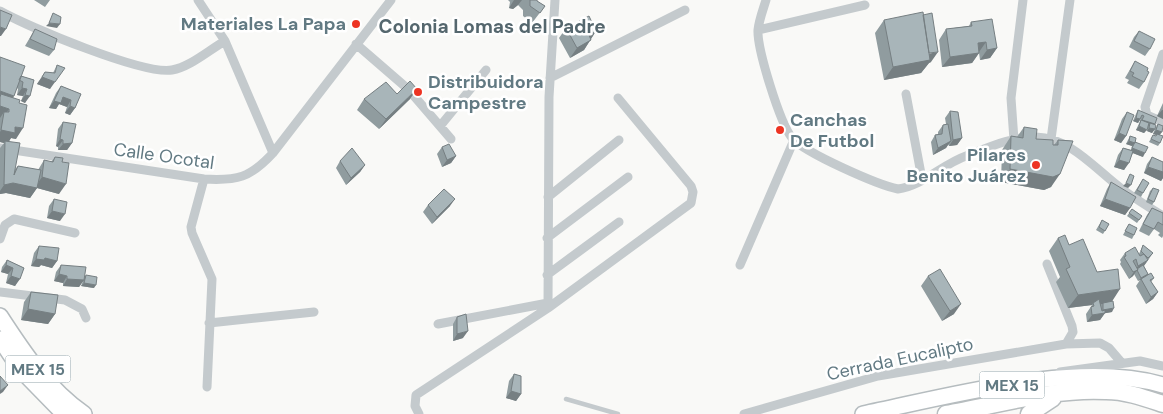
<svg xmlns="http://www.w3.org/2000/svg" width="1163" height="414" font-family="'DM Sans',sans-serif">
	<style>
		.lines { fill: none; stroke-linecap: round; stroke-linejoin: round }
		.primary-casing { stroke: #b5bcbf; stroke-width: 18 }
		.highway-casing { stroke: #b7bdbf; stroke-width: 19 }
		.lane { stroke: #c4cacd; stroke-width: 4.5 }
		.street { stroke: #c4cacd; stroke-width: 9 }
		.primary { stroke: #fff; stroke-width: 15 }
		.highway { stroke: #fff; stroke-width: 16 }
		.wall { fill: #909c9f }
		.shaded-wall { fill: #767f82 }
		.building { fill: #a8b5b9; stroke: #767f82 }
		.poi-dot { fill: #ed3423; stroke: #fff; stroke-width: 2 }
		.labels { text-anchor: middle; stroke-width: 5; stroke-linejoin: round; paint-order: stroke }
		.shield { fill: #fff; stroke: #91a2a8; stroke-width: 1 }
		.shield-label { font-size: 16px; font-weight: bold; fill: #627a83 }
		.poi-label { font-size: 18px; font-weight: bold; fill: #627a83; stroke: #fff; text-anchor: end }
		.street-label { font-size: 18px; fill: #627a83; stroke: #fff }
		.neighbourhood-label { font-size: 19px; font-weight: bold; fill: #55676e; stroke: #fff }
	</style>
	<rect width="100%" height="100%" fill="#f9f9f7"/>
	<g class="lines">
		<g class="primary-casing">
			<path id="primary" d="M 0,316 C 24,353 48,389 84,414
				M 0,339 L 20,369 L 64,414
				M 863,414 C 950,396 1078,360 1163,385"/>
		</g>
		<g class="highway-casing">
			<path id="highway" d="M 946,414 C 998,405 1053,388 1106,391 C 1126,391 1145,398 1163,404
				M 1029,414 L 1053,398"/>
		</g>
		<path class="lane" d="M 566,399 L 618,414"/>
		<path class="street" d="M 198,0 L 225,41 L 273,153
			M 766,0 C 763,10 759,20 758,30 C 757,49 780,123 792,138 C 805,153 878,185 898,189 C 922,186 943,164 966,156 C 987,148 1013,136 1036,137 C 1071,138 1095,169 1122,189 C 1135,199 1149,207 1163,216
			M 0,11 C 29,27 143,75 172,70 C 190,67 209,50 225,41
			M 758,30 L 865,5
			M 356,44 L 408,89 L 451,139
			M 1163,54 L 1145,107 L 1147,115 L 1163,122
			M 550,78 L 685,10
			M 906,94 L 922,179
			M 441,125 L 486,70
			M 1051,139 L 1070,0
			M 1014,140 L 1011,98 L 1023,0
			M 0,148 L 204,179 C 237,181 250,178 273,153 L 391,0
			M 204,179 L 191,227 L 192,233 L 212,279 L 207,387
			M 548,197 L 619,140
			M 547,238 L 628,177
			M 0,239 L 5,225 L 14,219 L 75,233
			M 1047,264 L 1072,326 L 1073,332 L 1066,344
			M 740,265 L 794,140
			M 547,275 L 619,222
			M 0,292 L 65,300 L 82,309 L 86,318
			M 548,308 L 549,97 L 555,0
			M 209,323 L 314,312
			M 438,324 L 548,303
			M 1060,372 L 1140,361 L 1163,366
			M 419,414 L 415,406 L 416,395 L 548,308 L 691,203 L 693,192 L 691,186 L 618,98
			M 744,414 L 878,376 L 1066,344 L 1100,343 L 1109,348 L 1121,362"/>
		<use href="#primary" class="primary"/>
		<use href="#highway" class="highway"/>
	</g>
	<path class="wall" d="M 34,0 L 50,0 L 45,7 Z
		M 508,0 L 537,0 L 537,1 L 545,6 L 532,23 L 523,16 L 523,10 L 518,5 L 513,9 L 509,8 L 510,2 Z
		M 884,20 L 931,62 L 929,63 L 921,73 L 884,80 L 875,33 Z
		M 971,22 L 997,48 L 990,58 L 980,60 L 979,53 L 972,63 L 942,67 L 939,40 L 946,29 L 969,26 Z
		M 566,28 L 596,31 L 584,50 L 570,58 L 559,38 Z
		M 35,29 L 54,50 L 49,56 L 25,46 Z
		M 1139,31 L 1150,49 L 1145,56 L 1129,47 L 1134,37 Z
		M 0,57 L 21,76 L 34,80 L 25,103 L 21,101 L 23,96 L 17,95 L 18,89 L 17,88 L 13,97 L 19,103 L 16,139 L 11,138 L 9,141 L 15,169 L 18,166 L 38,170 L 44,160 L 51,162 L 55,157 L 62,162 L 59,194 L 37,188 L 30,198 L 6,193 L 0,194 L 0,148 L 4,143 L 0,142 Z
		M 1135,61 L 1147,71 L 1144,82 L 1139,89 L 1127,83 L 1129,80 L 1125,78 Z
		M 57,65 L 50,89 L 37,84 L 45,72 L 53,73 Z
		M 61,86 L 81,94 L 75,108 L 70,115 L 65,113 L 67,107 L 59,104 L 56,109 L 49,108 L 56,93 Z
		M 397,94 L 410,99 L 379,129 L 357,110 L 364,99 Z
		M 1163,103 L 1163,119 L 1157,116 Z
		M 1138,110 L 1155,125 L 1155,129 L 1158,124 L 1160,135 L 1160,143 L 1158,146 L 1149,142 L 1153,135 L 1156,136 L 1157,135 L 1153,134 L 1155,129 L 1152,133 L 1147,131 L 1148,126 L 1144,133 L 1136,130 L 1141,119 L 1138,123 L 1133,121 L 1136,114 Z
		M 950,111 L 962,138 L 957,145 L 949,146 L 948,144 L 946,148 L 933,155 L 931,142 L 935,135 L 938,134 L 938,132 L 943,125 L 946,124 L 945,118 Z
		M 1127,112 L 1126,136 L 1121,143 L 1114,140 L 1122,119 Z
		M 63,122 L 72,143 L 67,150 L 58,150 L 58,147 L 56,146 L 58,129 Z
		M 1024,127 L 1036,139 L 1053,145 L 1054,145 L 1058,140 L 1073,141 L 1051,187 L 1044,190 L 1001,182 L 1002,150 L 1011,136 L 1017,137 Z
		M 1130,136 L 1135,142 L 1143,157 L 1133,153 L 1124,170 L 1114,167 L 1118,155 L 1123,148 L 1131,150 L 1132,146 L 1126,144 Z
		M 442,147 L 456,156 L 451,163 L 442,167 L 437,154 Z
		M 1152,157 L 1163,162 L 1163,178 L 1161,181 L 1144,173 L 1147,164 Z
		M 340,161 L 365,165 L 360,172 L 346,185 L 336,168 Z
		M 1143,179 L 1143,193 L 1141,197 L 1134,193 Z
		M 1111,182 L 1130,208 L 1125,215 L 1100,206 L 1107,189 Z
		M 1153,188 L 1154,202 L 1152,205 L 1146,202 L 1150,191 Z
		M 54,199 L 60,221 L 47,218 L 49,206 Z
		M 428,205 L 450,206 L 432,224 L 423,212 Z
		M 1152,208 L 1163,213 L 1163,236 L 1162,238 L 1158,235 L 1160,233 L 1154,229 L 1149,236 L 1139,231 L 1147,215 Z
		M 1132,209 L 1142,216 L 1137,223 L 1127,216 Z
		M 1102,220 L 1109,224 L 1103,234 L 1096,230 Z
		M 1129,224 L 1134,235 L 1132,239 L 1123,235 Z
		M 1058,238 L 1069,245 L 1097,272 L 1112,301 L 1112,312 L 1105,313 L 1100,320 L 1087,322 L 1086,314 L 1092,305 L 1068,308 L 1056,282 L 1060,277 L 1049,251 Z
		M 1143,245 L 1153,253 L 1144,266 L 1148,274 L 1146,276 L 1154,278 L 1151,282 L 1158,292 L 1153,299 L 1146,304 L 1136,286 L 1140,280 L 1138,281 L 1134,274 L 1133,276 L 1129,279 L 1120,264 L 1121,262 L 1120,260 L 1125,253 L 1139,254 Z
		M 39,246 L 57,261 L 52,268 L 41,265 L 39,267 L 31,266 L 34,253 Z
		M 7,260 L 24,268 L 15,286 L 6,283 L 8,274 L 1,272 L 2,267 Z
		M 61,265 L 84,278 L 86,275 L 94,288 L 81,286 L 83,281 L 79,287 L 63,286 L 63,283 L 54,281 L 56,272 Z
		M 928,276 L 954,314 L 942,321 L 921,286 Z
		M 31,292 L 55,314 L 48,324 L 21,320 L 24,302 Z
		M 457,317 L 463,338 L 453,341 L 453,324 Z
		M 514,374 L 521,394 L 516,401 L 506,398 L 509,381 Z"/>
	<path class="shaded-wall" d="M 514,0 L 522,0 L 518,5 L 513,9 L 509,8 Z
		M 49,23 L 60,24 L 57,28 L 46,26 Z
		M 0,27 L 6,29 L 1,36 L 0,36 Z
		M 596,31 L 584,50 L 570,58 L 577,48 L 589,35 Z
		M 986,42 L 979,52 L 978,43 Z
		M 997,48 L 990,58 L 980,60 L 987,50 Z
		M 938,52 L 931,62 L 929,63 L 921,73 L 884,80 L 893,67 L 927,54 Z
		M 979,53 L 972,63 L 942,67 L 950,57 Z
		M 42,77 L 55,82 L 50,89 L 37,84 Z
		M 22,88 L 27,89 L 23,96 L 17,95 Z
		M 417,89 L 410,99 L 379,129 L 386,119 Z
		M 0,91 L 14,96 L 7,106 L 1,94 L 0,96 Z
		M 25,95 L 30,96 L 25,103 L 21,101 Z
		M 63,97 L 71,100 L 67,107 L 59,104 L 56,109 L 49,108 L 54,101 Z
		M 0,106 L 9,109 L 4,116 L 4,112 L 0,118 Z
		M 70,106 L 75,108 L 70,115 L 65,113 Z
		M 1162,110 L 1163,110 L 1163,119 L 1157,116 Z
		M 1136,118 L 1140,119 L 1138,123 L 1133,121 Z
		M 1142,120 L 1155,124 L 1153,127 L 1150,123 L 1149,126 L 1140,123 Z
		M 1139,126 L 1147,130 L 1144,133 L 1136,130 Z
		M 15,127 L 23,128 L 16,139 L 11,138 L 8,143 L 5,141 L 4,143 L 0,142 L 0,132 L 1,130 Z
		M 1149,128 L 1155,129 L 1152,133 L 1147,131 Z
		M 1156,130 L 1162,132 L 1159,136 L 1153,134 Z
		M 1119,133 L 1126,136 L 1121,143 L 1114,140 Z
		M 962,138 L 957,145 L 949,146 L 953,140 Z
		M 60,139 L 63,140 L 58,147 L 56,146 Z
		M 951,141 L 946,148 L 933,155 L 938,148 Z
		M 1129,141 L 1135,143 L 1132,146 L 1126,144 Z
		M 72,143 L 67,150 L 58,150 L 63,144 Z
		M 1132,148 L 1145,153 L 1143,157 L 1130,152 Z
		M 456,156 L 451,163 L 442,167 L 447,160 Z
		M 1119,160 L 1129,163 L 1124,170 L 1114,167 Z
		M 365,165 L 360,172 L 346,185 L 351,178 Z
		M 1148,167 L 1163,172 L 1163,178 L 1161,181 L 1144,173 Z
		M 1010,169 L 1060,174 L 1051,187 L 1044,190 L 1001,182 Z
		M 42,177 L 66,184 L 59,194 L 37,188 L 30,198 L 6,193 L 0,194 L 0,191 L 4,185 L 13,183 L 35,187 Z
		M 1126,183 L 1131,185 L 1128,188 L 1123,186 Z
		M 455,199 L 450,206 L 432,224 L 437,217 Z
		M 1105,199 L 1130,208 L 1125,215 L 1100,206 Z
		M 52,211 L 65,214 L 60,221 L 47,218 Z
		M 1153,253 L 1143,267 L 1137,270 L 1133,276 L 1129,279 L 1138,266 L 1147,261 Z
		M 45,258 L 57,261 L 52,268 L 41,265 L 39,267 L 31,266 L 36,259 Z
		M 6,265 L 13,268 L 8,274 L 1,272 Z
		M 59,274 L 67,276 L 63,283 L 54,281 Z
		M 1148,274 L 1146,277 L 1138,281 L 1141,278 Z
		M 11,276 L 20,279 L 15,286 L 6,283 Z
		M 67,279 L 84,280 L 79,287 L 63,286 Z
		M 84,283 L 96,285 L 94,288 L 81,286 Z
		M 1120,289 L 1111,303 L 1094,305 L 1093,303 L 1092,305 L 1068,308 L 1078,295 Z
		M 1158,292 L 1153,299 L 1146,304 L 1151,297 Z
		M 961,304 L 954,314 L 942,321 L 950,311 Z
		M 1114,308 L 1112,312 L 1101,314 L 1103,310 Z
		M 28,309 L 55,314 L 48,324 L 21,320 Z
		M 1105,313 L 1100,320 L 1087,322 L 1092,315 Z
		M 468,331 L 463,338 L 453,341 L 457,334 Z
		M 8,385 L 3,392 L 0,394 L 0,391 Z
		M 511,391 L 521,394 L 516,401 L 506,398 Z"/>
	<path class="building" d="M 530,0 L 537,0 L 537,1 L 545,6 L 540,13 L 530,6 Z
		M 0,10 L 12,15 L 6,29 L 0,27 Z
		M 923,12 L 930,60 L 893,67 L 884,20 Z
		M 53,13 L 61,17 L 60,24 L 49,23 Z
		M 932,13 L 938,52 L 929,53 L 923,15 Z
		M 589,16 L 596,31 L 589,35 L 591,40 L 577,48 L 566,28 Z
		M 992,19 L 997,48 L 987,50 L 986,42 L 978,43 L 979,53 L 950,57 L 946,29 L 972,26 L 971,22 Z
		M 35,29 L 57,39 L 54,50 L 30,39 Z
		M 1139,31 L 1155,39 L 1150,49 L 1134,41 Z
		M 0,57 L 25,66 L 14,96 L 0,91 Z
		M 1135,61 L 1148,68 L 1147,71 L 1149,72 L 1144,82 L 1132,76 L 1134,73 L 1130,71 Z
		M 57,65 L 65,68 L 55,82 L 42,77 L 45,72 L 55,73 Z
		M 21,76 L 34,80 L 30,96 L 25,95 L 27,89 L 22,88 L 23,82 L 19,80 Z
		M 410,81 L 417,89 L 386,119 L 364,99 L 386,82 L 397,94 Z
		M 61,86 L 81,94 L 75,108 L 70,106 L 71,100 L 63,97 L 61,103 L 54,101 Z
		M 1,94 L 20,100 L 19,103 L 27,105 L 23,128 L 15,127 L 15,133 L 1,130 L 4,112 L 9,112 L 9,109 L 0,106 L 0,97 Z
		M 1138,110 L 1157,118 L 1155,124 L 1142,120 L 1144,116 L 1142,115 L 1140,119 L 1136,118 Z
		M 950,111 L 958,112 L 962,138 L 953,140 Z
		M 1127,112 L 1134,115 L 1126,136 L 1119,133 Z
		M 1141,120 L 1149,123 L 1147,130 L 1139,126 Z
		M 63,122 L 76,124 L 72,143 L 63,144 L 63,140 L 60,139 Z
		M 1150,123 L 1156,125 L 1155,129 L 1149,128 Z
		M 948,124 L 951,141 L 938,148 L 935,135 L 942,134 L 943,125 Z
		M 1158,124 L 1163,126 L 1162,132 L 1156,130 Z
		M 1024,127 L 1037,129 L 1036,139 L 1053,140 L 1053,145 L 1058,145 L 1058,140 L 1073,141 L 1060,174 L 1053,177 L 1010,169 L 1011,136 L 1023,138 Z
		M 1157,134 L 1163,136 L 1160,143 L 1151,139 L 1153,135 L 1156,136 Z
		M 1130,136 L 1136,138 L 1135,143 L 1129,141 Z
		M 5,141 L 20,143 L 14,175 L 18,166 L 41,170 L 37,188 L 13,183 L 4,185 Z
		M 1135,142 L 1148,147 L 1145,153 L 1132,148 Z
		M 449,144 L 456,156 L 447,160 L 442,147 Z
		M 352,148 L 365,165 L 351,178 L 340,161 Z
		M 1123,148 L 1133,151 L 1129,163 L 1119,160 Z
		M 55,157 L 63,158 L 62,162 L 69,163 L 66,184 L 42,177 L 44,160 L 53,162 Z
		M 1152,157 L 1163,162 L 1163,172 L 1148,167 Z
		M 1130,174 L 1134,176 L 1131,185 L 1126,183 Z
		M 1143,179 L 1149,183 L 1143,193 L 1137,190 Z
		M 1111,182 L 1136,197 L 1130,208 L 1105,199 Z
		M 1153,188 L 1159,190 L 1154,202 L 1148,199 Z
		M 444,189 L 455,199 L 437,217 L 428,205 Z
		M 54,199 L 67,202 L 65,214 L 52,211 Z
		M 1152,208 L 1163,213 L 1163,225 L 1158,222 L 1154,229 L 1143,224 Z
		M 1132,209 L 1142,216 L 1139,220 L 1129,213 Z
		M 1102,220 L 1109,224 L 1105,231 L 1099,227 Z
		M 1129,224 L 1137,228 L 1134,235 L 1125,231 Z
		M 1065,235 L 1069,245 L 1083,239 L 1097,272 L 1118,269 L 1120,289 L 1078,295 L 1066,269 L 1070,267 L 1058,238 Z
		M 1143,245 L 1153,253 L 1148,258 L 1141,251 Z
		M 39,246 L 59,248 L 57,261 L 45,258 L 44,260 L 36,259 Z
		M 1135,247 L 1140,256 L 1144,254 L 1148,260 L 1138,266 L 1136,259 L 1133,261 L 1138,270 L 1133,272 L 1124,257 L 1126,256 L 1125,253 Z
		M 7,260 L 24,268 L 20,279 L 11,276 L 13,268 L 6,265 Z
		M 61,265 L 86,267 L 84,280 L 67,279 L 67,276 L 59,274 Z
		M 1143,265 L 1148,274 L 1141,278 L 1137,270 L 1138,270 L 1137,269 Z
		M 940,269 L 961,304 L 950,311 L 928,276 Z
		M 1151,273 L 1154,278 L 1150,280 L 1158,292 L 1151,297 L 1141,279 Z
		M 86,275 L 97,277 L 96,285 L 84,283 Z
		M 31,292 L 58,295 L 55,314 L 28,309 Z
		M 1099,299 L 1102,311 L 1105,310 L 1105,313 L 1092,315 L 1091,307 L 1094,306 L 1093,303 Z
		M 1113,301 L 1114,308 L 1103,310 L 1103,303 Z
		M 466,314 L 468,331 L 457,334 L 457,317 Z
		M 514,374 L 521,376 L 521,394 L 511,391 Z
		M 0,376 L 8,385 L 0,391 Z"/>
	<g class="poi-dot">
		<circle cx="356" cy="24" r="5"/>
		<circle cx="418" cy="92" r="5"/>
		<circle cx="780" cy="130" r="5"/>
		<circle cx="1036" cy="165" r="5"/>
	</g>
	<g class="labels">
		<g class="shield">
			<rect x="5.5" y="355.5" width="65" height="27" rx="4"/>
			<rect x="979.5" y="371.5" width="65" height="27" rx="4"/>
		</g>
		<g class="shield-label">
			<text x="38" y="375">MEX 15</text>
			<text x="1012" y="391">MEX 15</text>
		</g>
		<g class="poi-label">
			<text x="346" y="30">Materiales La Papa</text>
			<text x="428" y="88" text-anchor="start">Distribuidora<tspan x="428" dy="21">Campestre</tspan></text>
			<text x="790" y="126" text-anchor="start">Canchas<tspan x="790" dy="21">De Futbol</tspan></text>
			<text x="1026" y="161">Pilares<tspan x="1026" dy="21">Benito Juárez</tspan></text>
		</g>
		<g class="street-label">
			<text transform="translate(164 156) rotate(8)" y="6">Calle Ocotal</text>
			<text transform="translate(900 359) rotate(-12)" y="6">Cerrada Eucalipto</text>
		</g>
		<g class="neighbourhood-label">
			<text x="492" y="33">Colonia Lomas del Padre</text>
		</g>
	</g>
</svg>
